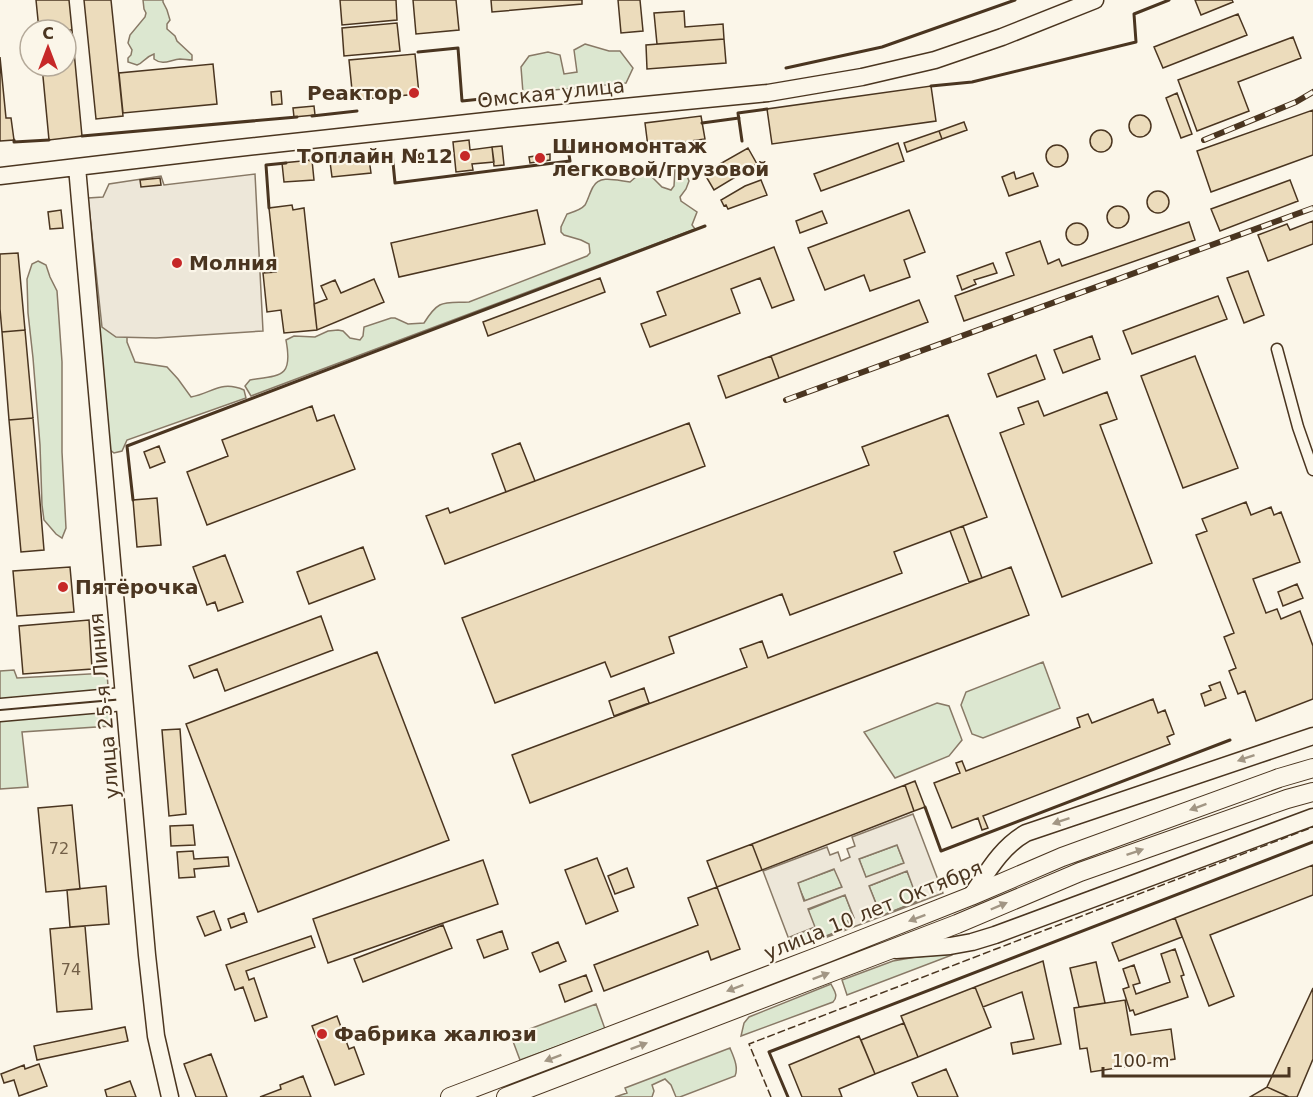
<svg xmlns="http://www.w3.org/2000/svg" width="1313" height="1097" font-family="'DejaVu Sans',sans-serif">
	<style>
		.green { fill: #dce7d0; stroke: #887966; stroke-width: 1.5 }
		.parking { fill: #ede7d9; stroke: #887966; stroke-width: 1.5; fill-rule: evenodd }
		.building { fill: #ecdcbc; stroke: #4a3520; stroke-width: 1.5 }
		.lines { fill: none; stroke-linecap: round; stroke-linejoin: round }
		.street-casing { stroke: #4a3520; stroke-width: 13 }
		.secondary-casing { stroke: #4a3520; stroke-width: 19 }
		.primary-casing { stroke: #4a3520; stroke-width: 20 }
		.street { stroke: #fbf6e9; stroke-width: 10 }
		.secondary { stroke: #fbf6e9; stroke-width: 16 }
		.primary { stroke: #fbf6e9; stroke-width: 18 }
		.rail-casing { stroke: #4a3520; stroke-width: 6 }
		.rail { stroke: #fbf6e9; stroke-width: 4; stroke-dasharray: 11; stroke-linecap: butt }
		.fence { stroke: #4a3520; stroke-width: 1.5; stroke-dasharray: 8 3; stroke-linecap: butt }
		.wall { stroke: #4a3520; stroke-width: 3 }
		.oneway { fill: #a29684 }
		.poi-dot { fill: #c62828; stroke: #fbf6e9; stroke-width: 2 }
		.labels { text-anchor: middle; stroke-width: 4.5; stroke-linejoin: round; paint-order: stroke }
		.number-label { font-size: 16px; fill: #725f47 }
		.poi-label { font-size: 20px; font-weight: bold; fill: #4a3520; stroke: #fbf6e9; text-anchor: start }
		.street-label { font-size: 20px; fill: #4a3520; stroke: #fbf6e9 }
	</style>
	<rect width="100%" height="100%" fill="#fbf6e9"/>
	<path class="green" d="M 143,0 L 163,0 L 163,2 L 167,10 L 170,20 L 167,24 L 167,29 L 175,36 L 177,41 L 192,55 L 192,60 C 188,60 184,59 180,59 C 170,60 163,66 154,59 L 154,54 C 143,58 144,63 137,65 L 128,62 L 128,58 L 131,55 L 132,50 L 128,43 L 130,35 L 145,17 L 146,13 L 144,9 Z
		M 585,44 L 609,51 L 620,51 L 633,68 L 626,83 L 523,93 L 521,67 L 529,56 L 548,52 L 560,55 L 564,74 L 577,72 L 574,50 Z
		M 680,167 L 685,171 L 689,181 L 686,189 L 680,197 L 681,201 L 697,212 L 692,225 L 695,229 L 251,396 L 245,386 L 250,380 C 282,375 293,377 286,340 L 294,336 L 315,337 L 328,331 L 338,330 L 343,331 L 350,338 L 360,340 L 363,336 L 364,327 L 391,318 L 395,318 L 408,324 L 424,323 C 439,299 443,303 469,302 L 587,256 L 590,253 L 589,244 L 581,240 L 564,235 L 561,232 L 561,227 L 567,214 C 573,212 581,210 585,205 C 588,200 590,192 593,187 C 600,174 618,181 630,182 L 637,176 L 648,173 L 662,187 L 671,190 L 674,186 L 675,169 Z
		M 38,261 L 46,265 L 50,277 L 57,291 L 62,362 L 62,452 L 66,528 L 62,538 L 56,534 L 44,520 L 42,505 L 40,445 L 33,358 L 28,313 L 27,279 L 32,264 Z
		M 103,283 L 127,324 L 127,342 L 135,362 L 167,367 L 178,379 L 191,397 C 212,393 221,380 244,390 L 246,398 L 127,440 L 122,451 L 114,453 L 109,449 L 94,285 Z
		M 1043,662 L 1060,708 L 983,738 L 972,734 L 961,705 L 966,692 Z
		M 14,670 L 17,678 L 107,673 L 111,726 L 22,732 L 28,787 L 0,789 L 0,671 Z
		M 937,703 L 949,706 L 962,740 L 949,756 L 895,778 L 864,732 Z
		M 897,845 L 904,863 L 866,878 L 859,859 Z
		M 835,869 L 842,887 L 805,901 L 797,883 Z
		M 907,871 L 919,901 L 881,916 L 869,886 Z
		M 845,895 L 854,918 L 850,927 L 794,949 L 790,937 L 814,927 L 808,910 Z
		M 952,954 L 952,955 L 847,995 L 842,980 L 893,961 L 916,957 Z
		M 831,984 C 834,990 839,996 833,1002 L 741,1036 L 744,1023 L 749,1017 Z
		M 596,1004 L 605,1029 L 520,1060 L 511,1036 Z
		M 730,1048 C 733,1056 739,1067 735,1076 L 680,1097 L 676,1097 L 671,1085 L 665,1079 L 652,1085 L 654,1091 L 652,1097 L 615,1097 L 627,1093 L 625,1088 Z"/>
	<path class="parking" d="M 255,174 L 263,331 L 156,338 L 116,337 L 102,327 L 88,198 L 103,197 L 109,184 L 161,176 L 164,185 Z
		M 913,814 L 943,893 L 793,950 L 763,871 L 827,847 L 830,855 L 838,852 L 841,861 L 850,857 L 847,849 L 855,846 L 852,837 ZM 897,845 L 904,863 L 866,877 L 859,859 ZM 834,869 L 842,887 L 804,901 L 798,883 ZM 907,871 L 918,901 L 881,916 L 869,886 ZM 845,895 L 854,918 L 848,921 L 850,927 L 794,948 L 790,937 L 815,927 L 808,909 Z"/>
	<path class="building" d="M 36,0 L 69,0 L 72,30 L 39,30 Z
		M 84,0 L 111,0 L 123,116 L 96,119 Z
		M 340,0 L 396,0 L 397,20 L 342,25 Z
		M 413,0 L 456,0 L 459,30 L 416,34 Z
		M 491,0 L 582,0 L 582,4 L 492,12 Z
		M 618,0 L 640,0 L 643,31 L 621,33 Z
		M 1195,0 L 1232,0 L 1233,2 L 1201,15 Z
		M 684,11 L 685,27 L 723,24 L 724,39 L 657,44 L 654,13 Z
		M 1238,14 L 1247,35 L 1163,68 L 1154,47 Z
		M 397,23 L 400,51 L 344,56 L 342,28 Z
		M 66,30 L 72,30 L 82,136 L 49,140 L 42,66 L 66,66 Z
		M 1293,37 L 1301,58 L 1238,82 L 1249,111 L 1197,131 L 1178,80 Z
		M 724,39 L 726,63 L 647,69 L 646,45 Z
		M 415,54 L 419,94 L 353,100 L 349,60 Z
		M 0,57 L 6,118 L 11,118 L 14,140 L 0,141 Z
		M 213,64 L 217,104 L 123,113 L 119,73 Z
		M 931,86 L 936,121 L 772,144 L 767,109 Z
		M 281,91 L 282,104 L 272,105 L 271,92 Z
		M 1177,93 L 1192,134 L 1181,138 L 1166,98 Z
		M 314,106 L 315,115 L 294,117 L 293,108 Z
		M 1313,110 L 1313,155 L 1211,192 L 1197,151 Z
		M1129 126a11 11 0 1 1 22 0a11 11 0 1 1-22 0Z
		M 701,116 L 705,139 L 648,147 L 645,123 Z
		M 964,122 L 967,130 L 942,139 L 939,131 Z
		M1090 141a11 11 0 1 1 22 0a11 11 0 1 1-22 0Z
		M 939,131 L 942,139 L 907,152 L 904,143 Z
		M 469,140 L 470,150 L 492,147 L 494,162 L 472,164 L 473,170 L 456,172 L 453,142 Z
		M 898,143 L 904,161 L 821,191 L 814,174 Z
		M1046 156a11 11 0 1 1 22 0a11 11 0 1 1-22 0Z
		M 502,146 L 504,165 L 494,166 L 492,147 Z
		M 748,148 L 757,164 L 714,190 L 704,173 Z
		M 550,154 L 550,160 L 530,163 L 529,157 Z
		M 369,159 L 371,173 L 332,177 L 330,162 Z
		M 312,160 L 314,180 L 284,182 L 282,163 Z
		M 1014,172 L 1016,179 L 1033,173 L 1038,186 L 1009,196 L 1002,177 Z
		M 160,178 L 161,185 L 141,187 L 140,180 Z
		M 761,180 L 767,195 L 728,209 L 726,205 L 724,206 L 721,200 L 745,186 Z
		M 1290,180 L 1298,201 L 1220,231 L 1211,209 Z
		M1147 202a11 11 0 1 1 22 0a11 11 0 1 1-22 0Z
		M 292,205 L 293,210 L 304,208 L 317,330 L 284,333 L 281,310 L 267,312 L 263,273 L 276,272 L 269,208 Z
		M1107 217a11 11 0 1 1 22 0a11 11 0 1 1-22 0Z
		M 61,210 L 63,228 L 50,229 L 48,212 Z
		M 537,210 L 545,244 L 399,277 L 391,243 Z
		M 909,210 L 925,252 L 904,260 L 910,277 L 870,291 L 864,275 L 825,290 L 808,248 Z
		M 822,211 L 827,223 L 800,233 L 796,221 Z
		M 1313,221 L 1313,244 L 1268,261 L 1258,235 L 1287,224 L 1290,230 Z
		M 1189,222 L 1195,240 L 964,321 L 955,296 L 1014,275 L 1006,253 L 1040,241 L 1048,264 L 1059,259 L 1062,266 Z
		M1066 234a11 11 0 1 1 22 0a11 11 0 1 1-22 0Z
		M 774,247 L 794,300 L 772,308 L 760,278 L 731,289 L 740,313 L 650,347 L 641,324 L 666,315 L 657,292 Z
		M 18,253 L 25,330 L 2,332 L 0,309 L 0,254 Z
		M 993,263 L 997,273 L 974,280 L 976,284 L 962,290 L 957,276 Z
		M 1248,271 L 1264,315 L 1244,323 L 1227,278 Z
		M 600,278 L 605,292 L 488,336 L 483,322 Z
		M 374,279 L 384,302 L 317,330 L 314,304 L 327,299 L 321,286 L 335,280 L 341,293 Z
		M 1218,296 L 1227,319 L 1132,354 L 1123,331 Z
		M 919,300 L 928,322 L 779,378 L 771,356 Z
		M 25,330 L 33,418 L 9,420 L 2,332 Z
		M 1092,336 L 1100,359 L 1063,373 L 1054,350 Z
		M 1036,355 L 1045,379 L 997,397 L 988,374 Z
		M 771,356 L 779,378 L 726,398 L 718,376 Z
		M 1195,356 L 1238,468 L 1183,488 L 1141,376 Z
		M 1107,392 L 1117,419 L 1100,425 L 1152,563 L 1062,597 L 1000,433 L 1024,424 L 1018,408 L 1038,401 L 1044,416 Z
		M 312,406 L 317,421 L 334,415 L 355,469 L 207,525 L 187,472 L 228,456 L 222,440 Z
		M 948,415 L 987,517 L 894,552 L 902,573 L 790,615 L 782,594 L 669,637 L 674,653 L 611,677 L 605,662 L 495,703 L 462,618 L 869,465 L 862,447 Z
		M 33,418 L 44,550 L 21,552 L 9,420 Z
		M 689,423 L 705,466 L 445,564 L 426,516 L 448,508 L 450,513 Z
		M 520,443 L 535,481 L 506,492 L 492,454 Z
		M 159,446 L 165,462 L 150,468 L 144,452 Z
		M 157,498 L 161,545 L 137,547 L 133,500 Z
		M 1246,502 L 1251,515 L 1271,507 L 1274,515 L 1281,512 L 1300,562 L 1253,579 L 1266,613 L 1277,609 L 1281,619 L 1300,611 L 1313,646 L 1313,699 L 1256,721 L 1245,691 L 1238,694 L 1229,671 L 1236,668 L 1224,637 L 1234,633 L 1196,535 L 1207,531 L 1202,519 Z
		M 963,526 L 982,578 L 969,582 L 950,531 Z
		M 363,547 L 375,579 L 309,604 L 297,572 Z
		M 225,555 L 243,602 L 218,611 L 215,602 L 207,605 L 193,567 Z
		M 70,567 L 74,612 L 17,616 L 13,571 Z
		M 1011,567 L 1029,615 L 530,803 L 512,755 L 747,667 L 740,649 L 762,641 L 768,658 Z
		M 1297,584 L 1303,598 L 1283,606 L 1278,592 Z
		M 321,616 L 333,650 L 225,691 L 217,669 L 194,678 L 189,666 Z
		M 89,620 L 92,669 L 23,674 L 19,626 Z
		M 377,652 L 449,840 L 258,912 L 186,724 Z
		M 1220,682 L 1226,698 L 1205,706 L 1201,694 L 1211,690 L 1209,686 Z
		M 644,688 L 649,703 L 614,716 L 609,701 Z
		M 1153,699 L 1158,713 L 1165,710 L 1174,734 L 1167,737 L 1170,744 L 983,816 L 988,828 L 982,830 L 978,818 L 952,828 L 934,783 L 960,773 L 956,763 L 962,761 L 966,771 L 1080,727 L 1077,718 L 1088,714 L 1092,723 Z
		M 180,729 L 186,814 L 169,816 L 162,730 Z
		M 915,781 L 925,807 L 914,811 L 905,785 Z
		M 905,785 L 914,811 L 762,870 L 752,844 Z
		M 72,805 L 80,889 L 46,892 L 38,808 Z
		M 193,825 L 195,845 L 171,846 L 170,826 Z
		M 752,844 L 762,870 L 717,887 L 707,861 Z
		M 193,851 L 194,859 L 228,857 L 229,866 L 194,869 L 195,877 L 179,878 L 177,852 Z
		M 597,858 L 618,911 L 586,924 L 565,870 Z
		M 483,860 L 498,904 L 328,963 L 313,919 Z
		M 1313,865 L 1313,895 L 1210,935 L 1234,996 L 1209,1006 L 1175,918 Z
		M 627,868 L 634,887 L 615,894 L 608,876 Z
		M 106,886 L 109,924 L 70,927 L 67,890 Z
		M 717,887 L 740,949 L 711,960 L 708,951 L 604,991 L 594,965 L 698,925 L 688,898 Z
		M 214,911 L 221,930 L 205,936 L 197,917 Z
		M 244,913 L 247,922 L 231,928 L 228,919 Z
		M 1175,918 L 1182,937 L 1119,961 L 1112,943 Z
		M 443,925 L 452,948 L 363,982 L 354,959 Z
		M 85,926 L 92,1009 L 57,1012 L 50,929 Z
		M 502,931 L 508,949 L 484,958 L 477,940 Z
		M 311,936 L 315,947 L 246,971 L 249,980 L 254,978 L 267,1017 L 255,1021 L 243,987 L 235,990 L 226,965 Z
		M 558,942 L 566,961 L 540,972 L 532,953 Z
		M 1175,949 L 1184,975 L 1181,976 L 1188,997 L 1135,1015 L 1133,1010 L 1130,1011 L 1123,989 L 1129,987 L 1123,969 L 1134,965 L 1140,983 L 1133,985 L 1136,994 L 1170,982 L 1161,954 Z
		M 1043,961 L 1061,1044 L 1013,1054 L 1011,1043 L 1034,1039 L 1022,992 L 983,1007 L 975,987 Z
		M 1096,962 L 1105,1003 L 1079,1007 L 1070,968 Z
		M 586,975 L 592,991 L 565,1002 L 559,985 Z
		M 975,987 L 991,1027 L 918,1057 L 901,1016 Z
		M 1313,988 L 1313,1059 L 1297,1097 L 1289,1097 L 1267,1087 Z
		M 1125,1000 L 1131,1035 L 1171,1029 L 1175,1059 L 1091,1072 L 1087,1048 L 1080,1049 L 1074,1008 Z
		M 337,1016 L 349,1049 L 354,1047 L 364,1074 L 335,1085 L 312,1026 Z
		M 904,1023 L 918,1057 L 875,1074 L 861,1040 Z
		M 125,1027 L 128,1041 L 37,1060 L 34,1046 Z
		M 859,1036 L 875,1074 L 839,1089 L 842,1097 L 802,1097 L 789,1065 Z
		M 211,1054 L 227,1097 L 196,1097 L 184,1064 Z
		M 39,1064 L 47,1086 L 19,1096 L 14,1080 L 4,1083 L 1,1074 L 24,1065 L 25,1069 Z
		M 946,1069 L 958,1097 L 918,1097 L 912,1083 Z
		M 303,1076 L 311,1097 L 260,1097 L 281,1089 L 280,1085 Z
		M 130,1081 L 136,1097 L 107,1097 L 105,1090 Z
		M 1267,1087 L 1289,1097 L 1250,1097 Z"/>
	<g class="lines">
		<g class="street-casing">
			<path id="street" d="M 1277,349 L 1298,427 L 1313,470
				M 0,704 L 123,693
				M 0,716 L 125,705"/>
		</g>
		<g class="secondary-casing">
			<path id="secondary" d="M 77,167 L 147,955 L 156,1036 L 170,1097
				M 0,176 L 220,150 L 522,117 L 768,93 L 862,77 L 935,60 L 1002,37 L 1095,0
				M 971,896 C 987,873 1001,847 1026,833 L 1313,736
				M 896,950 L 950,946 L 972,942 L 995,935 L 1313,817"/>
		</g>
		<g class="primary-casing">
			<path id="primary" d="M 450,1097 L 827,953 L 971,896 L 1062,857 L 1279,778 L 1313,768
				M 506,1097 L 957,924 L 1080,872 L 1287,799 L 1313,792"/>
		</g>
		<use href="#street" class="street"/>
		<use href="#secondary" class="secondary"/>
		<use href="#primary" class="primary"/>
		<g class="rail-casing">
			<path id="rail" d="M 1204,140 L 1296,102 L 1313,92
				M 786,400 L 1313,208"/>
		</g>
		<use href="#rail" class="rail"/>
		<path class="fence" d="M 771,1097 L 749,1044 L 1313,827"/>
		<path class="wall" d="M 418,52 L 458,48 L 462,101 L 510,96
			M 786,68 L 882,47 L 1015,0
			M 931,86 L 972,82 L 1136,42 L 1134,14 L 1169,0
			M 312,116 L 357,111
			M 702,123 L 739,118
			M 82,136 L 297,117
			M 14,140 L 14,142 L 49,140
			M 742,141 L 738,113 L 767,109
			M 310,160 L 392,152 L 395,183 L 570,161 L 568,148 L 603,144
			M 269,208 L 266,165 L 286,163
			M 133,500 L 127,446 L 705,226
			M 925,807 L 941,851 L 1230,740
			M 788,1097 L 769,1052 L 1313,842"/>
	</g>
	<defs><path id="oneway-solid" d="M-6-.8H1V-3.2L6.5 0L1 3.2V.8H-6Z" transform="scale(1.5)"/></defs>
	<g class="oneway">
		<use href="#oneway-solid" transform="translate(1246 758) rotate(161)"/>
		<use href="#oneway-solid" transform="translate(1198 807) rotate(160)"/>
		<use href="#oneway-solid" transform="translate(1061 821) rotate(161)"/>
		<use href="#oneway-solid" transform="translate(1135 852) rotate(-19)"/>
		<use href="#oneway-solid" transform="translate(999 906) rotate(-23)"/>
		<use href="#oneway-solid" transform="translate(917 918) rotate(159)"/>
		<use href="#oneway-solid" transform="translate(821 976) rotate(-21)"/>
		<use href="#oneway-solid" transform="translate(735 988) rotate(159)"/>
		<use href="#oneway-solid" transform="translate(639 1046) rotate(-21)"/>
		<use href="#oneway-solid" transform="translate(553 1058) rotate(159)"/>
	</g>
	<g class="poi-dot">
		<circle cx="414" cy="93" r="6"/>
		<circle cx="465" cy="156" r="6"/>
		<circle cx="540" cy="158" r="6"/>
		<circle cx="177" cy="263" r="6"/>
		<circle cx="63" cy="587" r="6"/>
		<circle cx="322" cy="1034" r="6"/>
	</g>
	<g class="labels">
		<g class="number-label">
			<text x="59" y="854">72</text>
			<text x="71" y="975">74</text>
		</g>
		<g class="poi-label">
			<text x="402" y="100" text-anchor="end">Реактор</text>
			<text x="552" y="153">Шиномонтаж<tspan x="552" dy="23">легковой/грузовой</tspan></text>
			<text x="453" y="163" text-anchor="end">Топлайн №12</text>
			<text x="189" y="270">Молния</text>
			<text x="75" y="594">Пятёрочка</text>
			<text x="334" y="1041">Фабрика жалюзи</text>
		</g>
		<g class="street-label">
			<text transform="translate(551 93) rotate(-6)" y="7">Омская улица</text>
			<text transform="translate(104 706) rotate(-95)" y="7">улица 25-я Линия</text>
			<text transform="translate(873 910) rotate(-22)" y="7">улица 10 лет Октября</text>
		</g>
	</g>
	<g transform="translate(48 48)"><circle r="28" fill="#fbf6e9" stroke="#b4a999" stroke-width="1.5"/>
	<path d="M0-4.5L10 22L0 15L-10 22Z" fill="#c62828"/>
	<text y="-9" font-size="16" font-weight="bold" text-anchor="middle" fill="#4a3520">С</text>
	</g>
	<path d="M1103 1067v9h186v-9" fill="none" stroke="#4a3520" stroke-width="3"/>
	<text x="1112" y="1067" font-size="18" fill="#4a3520" stroke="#fbf6e9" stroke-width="4.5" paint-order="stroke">100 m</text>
</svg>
